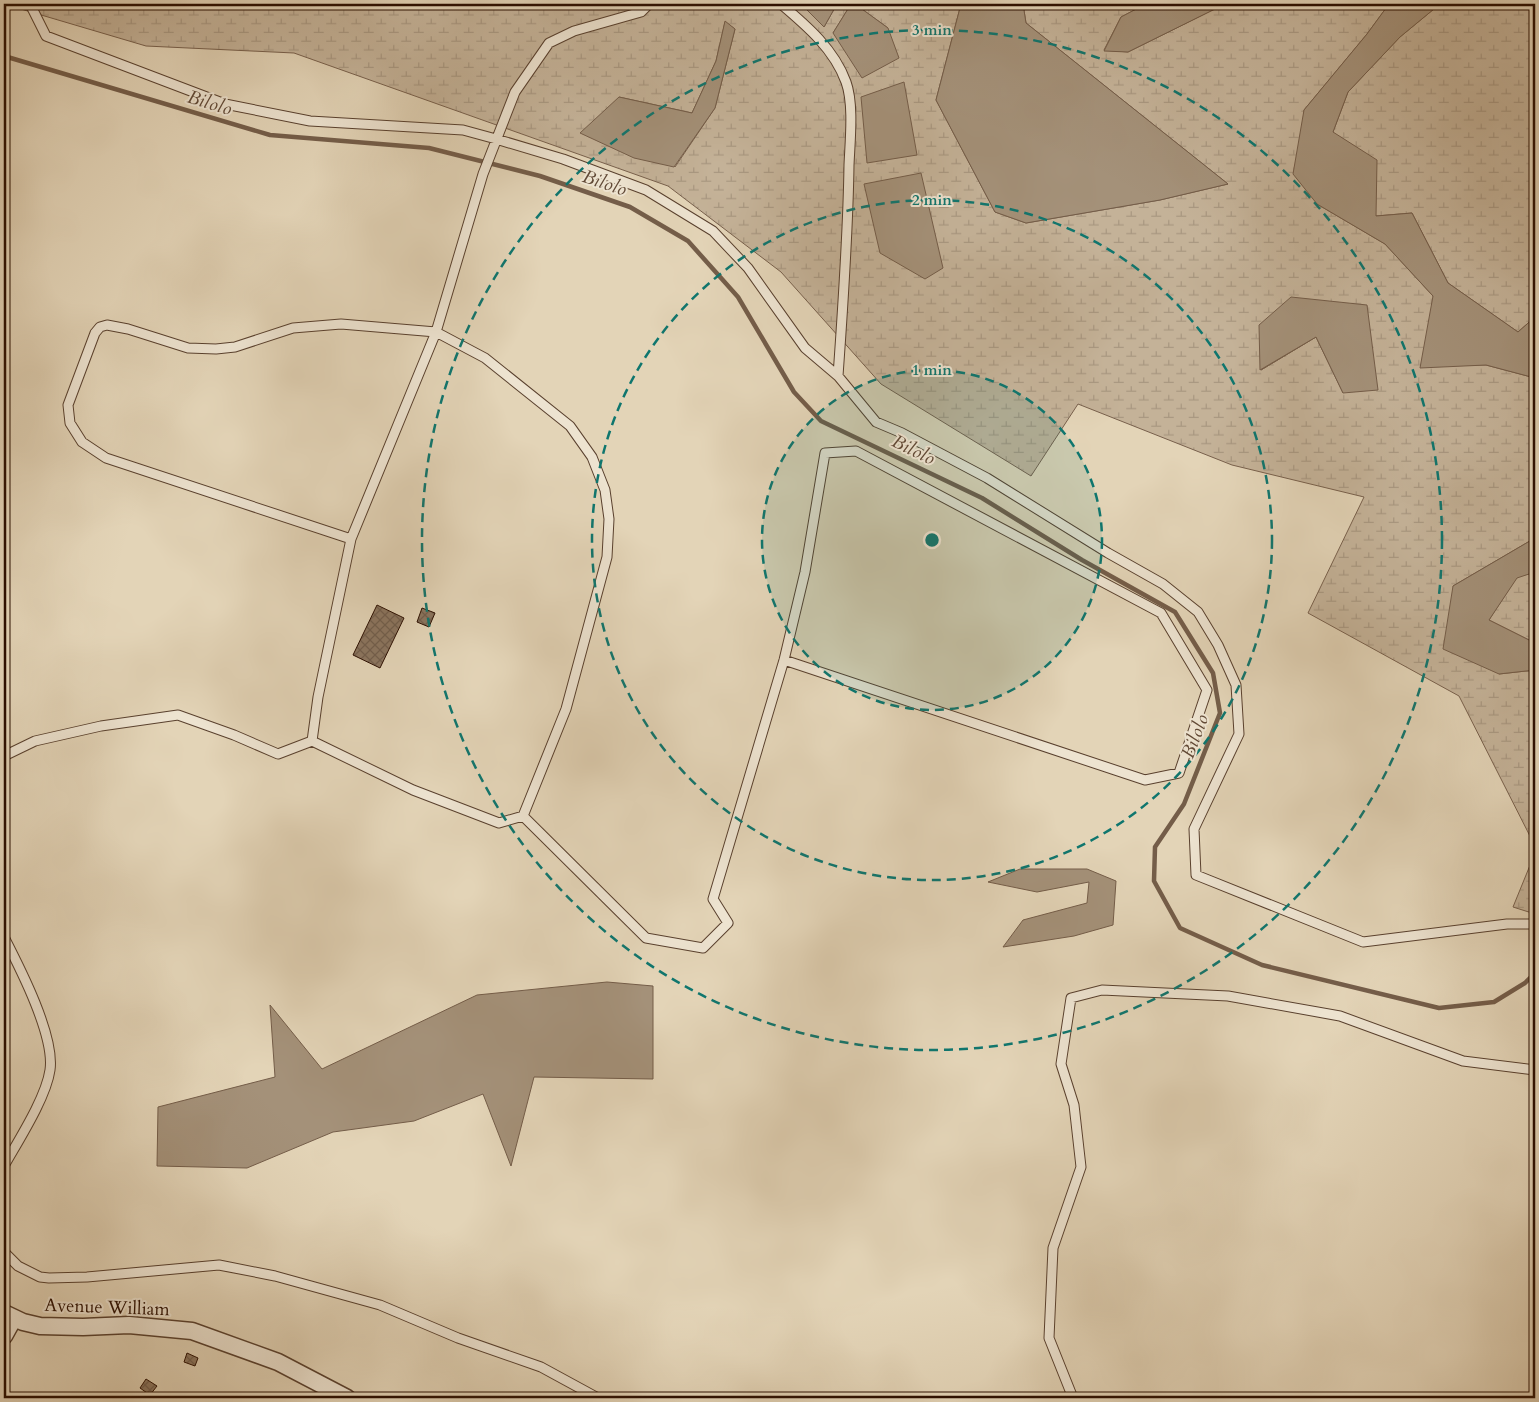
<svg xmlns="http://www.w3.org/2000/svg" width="1539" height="1402" font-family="Cardo,serif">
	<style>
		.wetland { fill: url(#wetland-marsh); stroke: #78604c; fill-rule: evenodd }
		.water { fill: #a49179; stroke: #745d49 }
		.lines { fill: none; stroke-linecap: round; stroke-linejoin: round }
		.stream { stroke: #745d49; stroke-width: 4.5 }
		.building { fill: url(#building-cross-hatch); stroke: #2b0e00 }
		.service-casing { stroke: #59402e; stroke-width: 11 }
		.minor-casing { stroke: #59402e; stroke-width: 19 }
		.service { stroke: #ede3d0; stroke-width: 9 }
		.minor { stroke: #ede3d0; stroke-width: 16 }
		.ring { fill: none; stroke: #0f766e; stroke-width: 2.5; stroke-dasharray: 9 6 }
		.labels { text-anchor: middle; stroke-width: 4; stroke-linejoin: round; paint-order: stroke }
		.street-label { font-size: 18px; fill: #2b0e00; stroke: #ede3d0 }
		.water-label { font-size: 19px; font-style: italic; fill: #614936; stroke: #ede3d0 }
		.centre { fill: #0f766e; stroke: #ede3d0; stroke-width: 2.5 }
		.ring-label { font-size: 15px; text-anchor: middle; font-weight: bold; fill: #0f766e; stroke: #ede3d0; stroke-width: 4; stroke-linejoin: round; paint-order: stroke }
	</style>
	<defs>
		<pattern id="wetland-marsh" width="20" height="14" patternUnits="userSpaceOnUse" patternTransform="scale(1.25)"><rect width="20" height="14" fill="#c4b298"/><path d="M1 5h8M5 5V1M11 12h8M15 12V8" fill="none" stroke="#a99881"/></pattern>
		<pattern id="building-cross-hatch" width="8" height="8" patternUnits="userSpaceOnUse" patternTransform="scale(1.25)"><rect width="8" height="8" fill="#8b755f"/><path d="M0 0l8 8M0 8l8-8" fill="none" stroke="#725e4c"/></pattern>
	</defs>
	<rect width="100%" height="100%" fill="#e3d4b7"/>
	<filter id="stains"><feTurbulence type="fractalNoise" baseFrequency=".004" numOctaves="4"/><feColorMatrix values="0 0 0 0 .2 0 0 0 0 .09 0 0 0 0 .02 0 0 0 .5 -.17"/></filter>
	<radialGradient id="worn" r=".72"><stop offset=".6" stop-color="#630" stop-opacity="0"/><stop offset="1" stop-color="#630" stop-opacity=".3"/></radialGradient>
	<path class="wetland" d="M 4,4 L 805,4 L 804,7 L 824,27 L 837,4 L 851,4 L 833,33 L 888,28 L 855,4 L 961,4 L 936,100 L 995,212 L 1026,223 L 1160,200 L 1228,184 L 1026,23 L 1023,4 L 1146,4 L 1121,17 L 1104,50 L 1128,52 L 1225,4 L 1389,4 L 1367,34 L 1304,110 L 1317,204 L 1385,244 L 1433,296 L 1457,365 L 1486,365 L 1535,378 L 1535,538 L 1453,586 L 1499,674 L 1535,670 L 1535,846 L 1459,696 L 1308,613 L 1364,497 L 1232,465 L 1078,404 L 1031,476 L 881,384 L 781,272 L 668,186 L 294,53 L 146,46 ZM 725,22 L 735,29 L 715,108 L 675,167 L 619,97 L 692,113 L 716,61 ZM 1367,306 L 1343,393 L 1316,337 L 1261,370 Z
		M 1440,4 L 1535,4 L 1535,317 L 1518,332 L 1448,283 L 1412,213 L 1376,216 L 1333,132 L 1348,92 L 1400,37 Z
		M 1535,572 L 1535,643 L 1489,620 L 1517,577 Z
		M 1535,853 L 1535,914 L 1513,907 Z"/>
	<path class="water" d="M 805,4 L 837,4 L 824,27 L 804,7 Z
		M 851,4 L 855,4 L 888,28 L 899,58 L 862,78 L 833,33 Z
		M 961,4 L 1023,4 L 1026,23 L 1228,184 L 1160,200 L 1026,223 L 995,212 L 936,100 Z
		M 1146,4 L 1225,4 L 1128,52 L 1104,51 L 1121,17 Z
		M 1389,4 L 1440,4 L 1400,37 L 1348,92 L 1333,132 L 1377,160 L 1376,216 L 1412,213 L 1448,283 L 1518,332 L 1535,317 L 1535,378 L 1486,365 L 1420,368 L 1433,296 L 1385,244 L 1317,204 L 1293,174 L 1304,110 L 1367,34 Z
		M 725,21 L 735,29 L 715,108 L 674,167 L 634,158 L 580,133 L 619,97 L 692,113 L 716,61 Z
		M 904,82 L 917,155 L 867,163 L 861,97 Z
		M 921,173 L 943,268 L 925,279 L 880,253 L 864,184 Z
		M 1291,297 L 1367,305 L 1378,390 L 1343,393 L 1316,337 L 1260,370 L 1259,325 Z
		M 1535,538 L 1535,572 L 1517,578 L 1489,620 L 1535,643 L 1535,670 L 1499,674 L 1443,649 L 1453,586 Z
		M 1020,869 L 1087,869 L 1116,881 L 1113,925 L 1074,936 L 1003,947 L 1023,920 L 1087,903 L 1089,882 L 1037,892 L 988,882 Z
		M 607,982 L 653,986 L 653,1079 L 534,1077 L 511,1166 L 483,1094 L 414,1121 L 333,1132 L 247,1168 L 157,1166 L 158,1107 L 275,1077 L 270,1005 L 322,1069 L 477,995 Z"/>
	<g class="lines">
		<path class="stream" d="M 4,56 L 270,135 L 429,148 L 540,176 L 630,207 L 688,241 L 738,297 L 794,392 L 821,421 L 982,498 L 1082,560 L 1175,612 L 1213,673 L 1220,713 L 1184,804 L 1155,847 L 1154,881 L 1180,928 L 1262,965 L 1439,1008 L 1494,1002 L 1525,983 L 1535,973"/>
	</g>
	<path class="building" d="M 377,605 L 404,618 L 380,668 L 353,655 Z
		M 422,608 L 435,613 L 429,627 L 417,622 Z
		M 187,1353 L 198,1358 L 195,1366 L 184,1362 Z
		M 146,1379 L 157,1386 L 150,1395 L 140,1388 Z"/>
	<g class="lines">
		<g class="service-casing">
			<path id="service" d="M 30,4 L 46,36 L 225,104 L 310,121 L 463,130 L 496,139 L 563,159 L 646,190 L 713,231 L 748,268 L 805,348 L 838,376 L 876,422 L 902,433 L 987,478 L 1108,553 L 1163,584 L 1198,612 L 1218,645 L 1236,685 L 1239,734 L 1194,829 L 1196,875 L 1363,942 L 1507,924 L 1535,924
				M 781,4 C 807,26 834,49 846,82 C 854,104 850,141 849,165 C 848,236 843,306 838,376
				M 312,741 L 413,790 L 499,823 L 523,816 L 566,709 L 607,557 L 609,519 L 605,490 L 592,457 L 570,426 L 485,358 L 436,332 L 341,324 L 293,328 L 235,347 L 216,349 L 188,348 L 128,329 L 107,325 L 100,327 L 95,333 L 68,405 L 70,423 L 82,442 L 106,458 L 351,539
				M 4,756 L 35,741 L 101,726 L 178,715 L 234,735 L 278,754 L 312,741 L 318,697 L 351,539 L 436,332 L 483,174 L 515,92 L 549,43 L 574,31 L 641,12 L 649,4
				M 523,816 L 646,938 L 703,948 L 728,923 L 713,899 L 784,660 L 805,572 L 825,453 L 856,451 L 1161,613 L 1207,690 L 1179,773 L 1145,780 L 784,660
				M 4,937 C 20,968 55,1036 50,1070 C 46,1098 18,1141 4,1166
				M 4,1252 L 18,1266 L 40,1277 L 49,1278 L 87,1277 L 219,1265 L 275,1276 L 380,1305 L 458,1338 L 541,1367 L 598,1398
				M 1073,1398 L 1049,1338 L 1053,1248 L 1081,1167 L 1074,1105 L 1061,1064 L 1071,998 L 1102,990 L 1228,996 L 1340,1016 L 1463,1061 L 1535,1070"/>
		</g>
		<g class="minor-casing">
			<path id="minor" d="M 4,1313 L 23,1322 L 40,1326 L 83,1327 L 129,1325 L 192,1331 L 278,1362 L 347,1398
				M 4,1336 L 14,1318"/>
		</g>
		<use href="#service" class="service"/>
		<use href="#minor" class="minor"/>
	</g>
	<circle cx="932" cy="540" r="170" fill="#0f766e" fill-opacity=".12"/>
	<g class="ring">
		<circle cx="932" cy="540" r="170"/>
		<circle cx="932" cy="540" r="340"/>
		<circle cx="932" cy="540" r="510"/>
	</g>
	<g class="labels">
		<g class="street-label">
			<text transform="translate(107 1307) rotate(2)" y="6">Avenue William</text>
		</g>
		<g class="water-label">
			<text transform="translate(210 102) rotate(17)" y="7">Bilolo</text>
			<text transform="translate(605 182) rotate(19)" y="7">Bilolo</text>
			<text transform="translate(914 449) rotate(26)" y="7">Bilolo</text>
			<text transform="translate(1194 736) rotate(-69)" y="7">Bilolo</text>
		</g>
	</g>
	<circle cx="932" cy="540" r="8" class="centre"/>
	<g class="ring-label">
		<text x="932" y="35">3 min</text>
		<text x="932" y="205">2 min</text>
		<text x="932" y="375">1 min</text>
	</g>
	<rect width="1539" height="1402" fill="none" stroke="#e3d4b7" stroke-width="20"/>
	<rect x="5" y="5" width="1529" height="1392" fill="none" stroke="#2b0e00" stroke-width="2.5"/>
	<rect x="10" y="10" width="1519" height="1382" fill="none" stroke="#2b0e00"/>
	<rect width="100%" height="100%" filter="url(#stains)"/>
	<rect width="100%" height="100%" fill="url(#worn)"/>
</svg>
